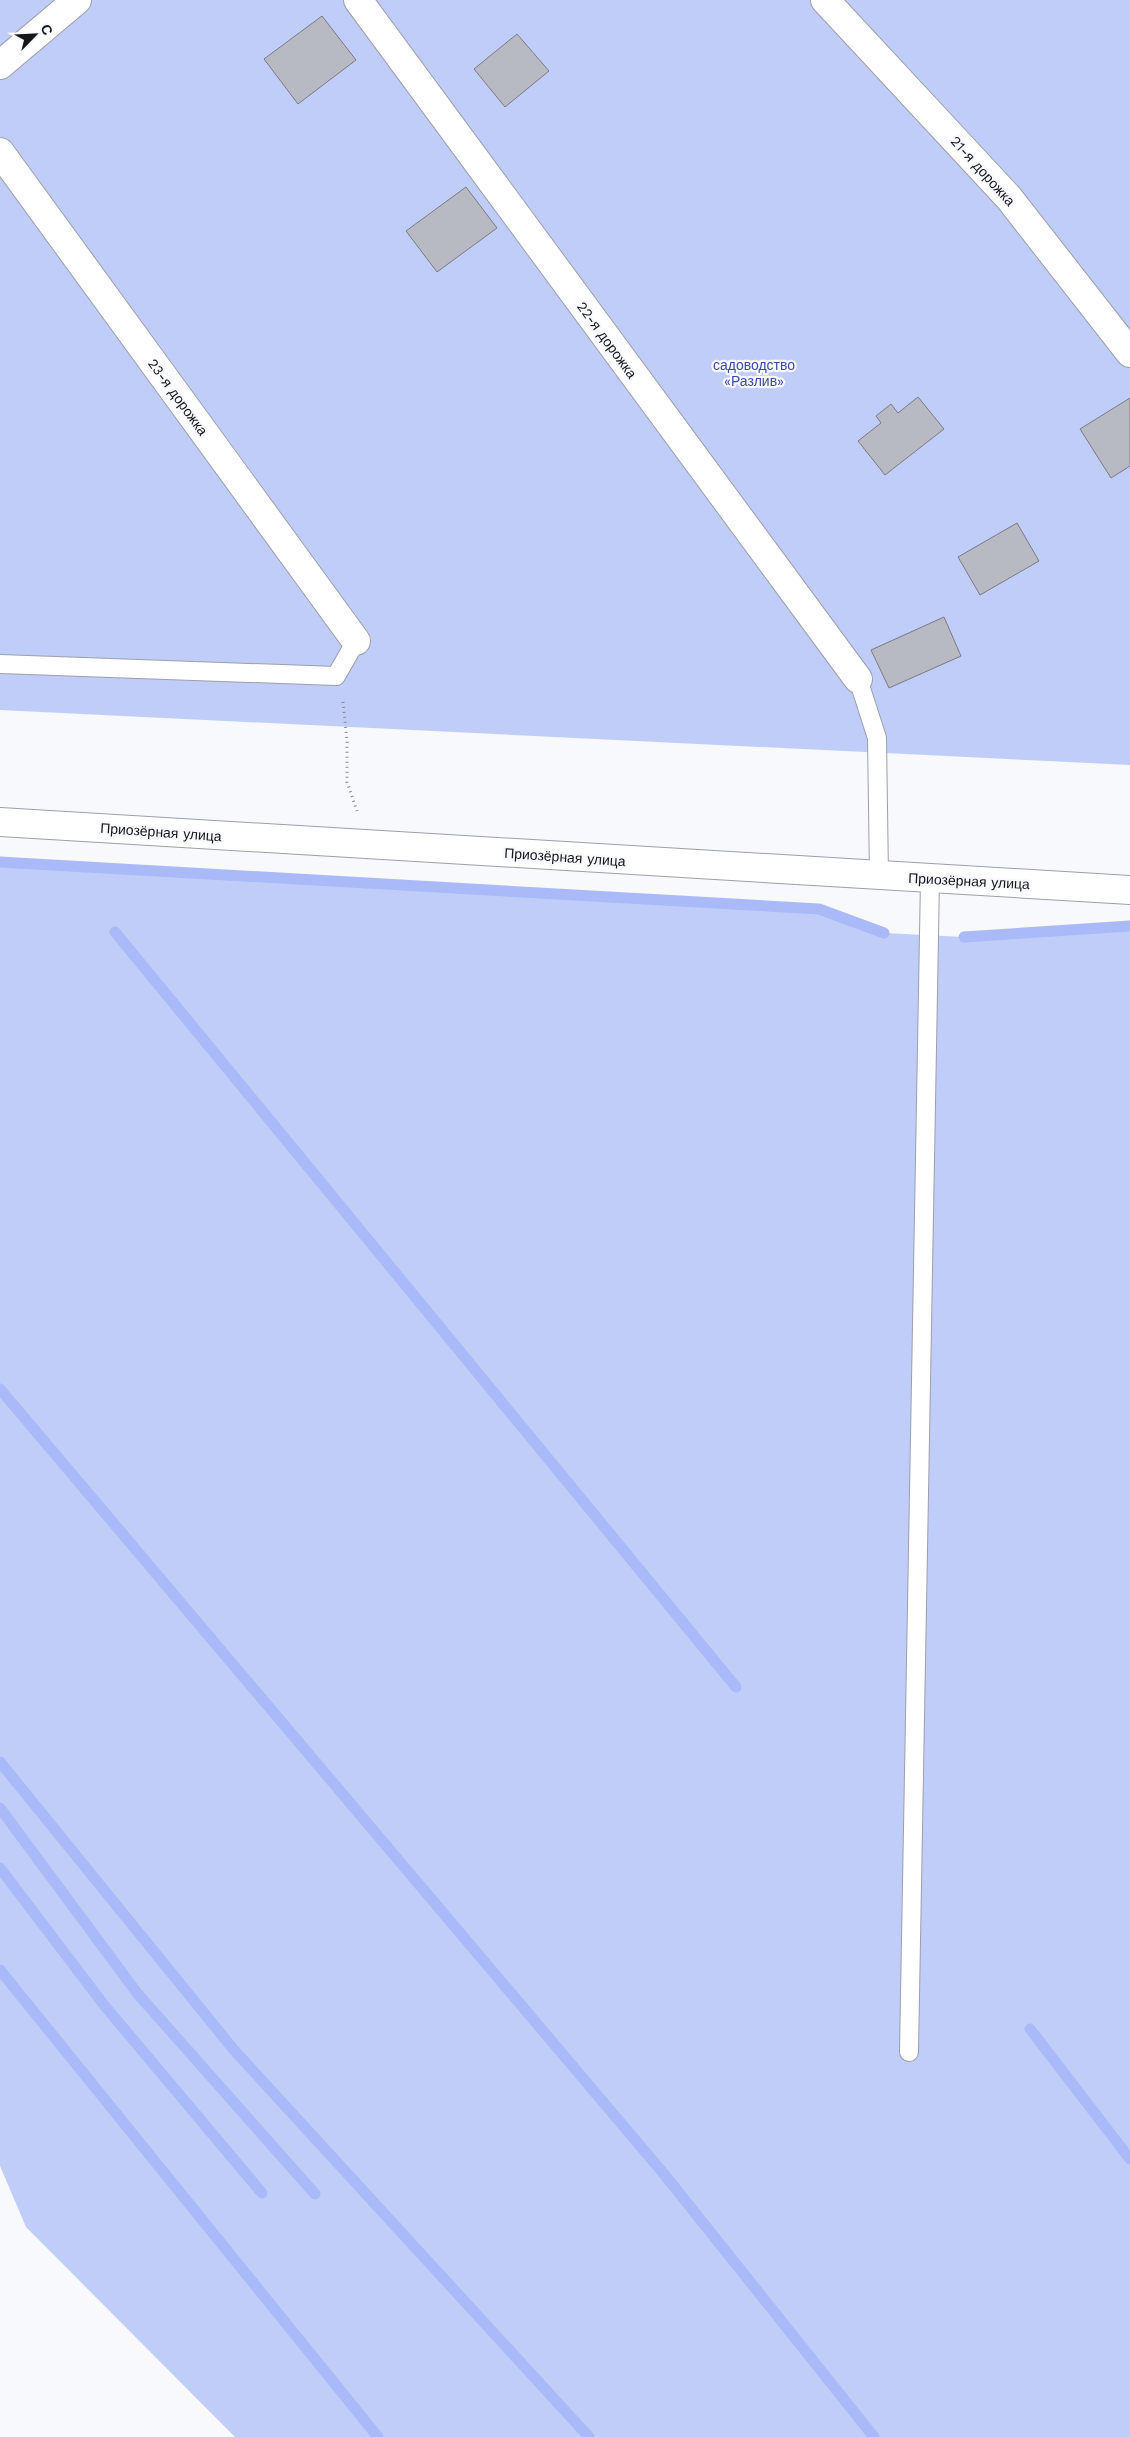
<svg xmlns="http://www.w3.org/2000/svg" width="1130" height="2437" font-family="'Work Sans',sans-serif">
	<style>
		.green { fill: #c1cdf9 }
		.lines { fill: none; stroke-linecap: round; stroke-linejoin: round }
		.stream { stroke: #aab9f7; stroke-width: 11 }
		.building { fill: #b8bac3; stroke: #797b84 }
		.service-casing { stroke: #9d9fa8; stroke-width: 20 }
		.minor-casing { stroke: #9d9fa8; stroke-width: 30 }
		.path { stroke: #898a8d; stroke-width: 3; stroke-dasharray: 1 4; stroke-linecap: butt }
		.service { stroke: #fff; stroke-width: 18 }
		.minor { stroke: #fff; stroke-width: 28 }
		.labels { text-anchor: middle; stroke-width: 4.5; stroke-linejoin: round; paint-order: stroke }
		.street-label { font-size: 14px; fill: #151619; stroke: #f8f9fd }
		.park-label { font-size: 14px; fill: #3e4ba3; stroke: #f8f9fd }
	</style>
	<rect width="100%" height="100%" fill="#f8f9fd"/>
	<path class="green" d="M 0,0 L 1130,0 L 1130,765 L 0,710 Z
		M 0,862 L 819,909 L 884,933 L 964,937 L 1130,926 L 1130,2437 L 235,2437 L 26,2227 L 0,2166 Z"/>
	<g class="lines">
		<path class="stream" d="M 0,862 L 819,909 L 884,933
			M 115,932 L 736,1687
			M 964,937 L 1130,926
			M 0,1389 L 664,2174 L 874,2437
			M 0,1762 L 234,2050 L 589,2437
			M 0,1808 L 137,1993 L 315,2194
			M 0,1868 L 104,2005 L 262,2193
			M 0,1970 L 378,2437
			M 1030,2029 L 1130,2159"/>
	</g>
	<path class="building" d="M 322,16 L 356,60 L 298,104 L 264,59 Z
		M 517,34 L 549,71 L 505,107 L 474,69 Z
		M 466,187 L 497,228 L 437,272 L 406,231 Z
		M 918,397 L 944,429 L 885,475 L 858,441 L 881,423 L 876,416 L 891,404 L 898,413 Z
		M 1130,398 L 1130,466 L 1111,478 L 1080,429 Z
		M 1017,523 L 1039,561 L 980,595 L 958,557 Z
		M 944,617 L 961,656 L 889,688 L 871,650 Z"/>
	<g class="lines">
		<g class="service-casing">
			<path id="service" d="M 0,664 L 336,676 L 356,641
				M 858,679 L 877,738 L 879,876
				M 909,2052 L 930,879"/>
		</g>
		<g class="minor-casing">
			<path id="minor" d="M 358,0 L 858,679
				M 825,0 L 1009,198 L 1130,353
				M 0,65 L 77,0
				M 0,152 L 356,641
				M 0,822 L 1130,890"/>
		</g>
		<path class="path" d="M 343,702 L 347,741 L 347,782 L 357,811"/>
		<use href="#service" class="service"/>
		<use href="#minor" class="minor"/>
	</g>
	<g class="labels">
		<g class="street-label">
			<text transform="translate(983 171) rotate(48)" y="5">21-я дорожка</text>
			<text transform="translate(607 340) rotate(54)" y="5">22-я дорожка</text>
			<text transform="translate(178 397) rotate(54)" y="5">23-я дорожка</text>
			<text transform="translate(161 832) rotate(4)" y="5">Приозёрная улица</text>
			<text transform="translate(565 857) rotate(4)" y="5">Приозёрная улица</text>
			<text transform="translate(969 881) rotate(3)" y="5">Приозёрная улица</text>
		</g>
		<g class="park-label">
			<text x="754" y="370">садоводство<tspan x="754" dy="16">«Разлив»</tspan></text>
		</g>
	</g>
	<g transform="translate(35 35) rotate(66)" stroke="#f8f9fd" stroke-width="4" paint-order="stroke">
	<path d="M0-4L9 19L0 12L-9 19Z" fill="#151619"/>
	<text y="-8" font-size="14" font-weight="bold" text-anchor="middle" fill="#151619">С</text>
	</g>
</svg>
